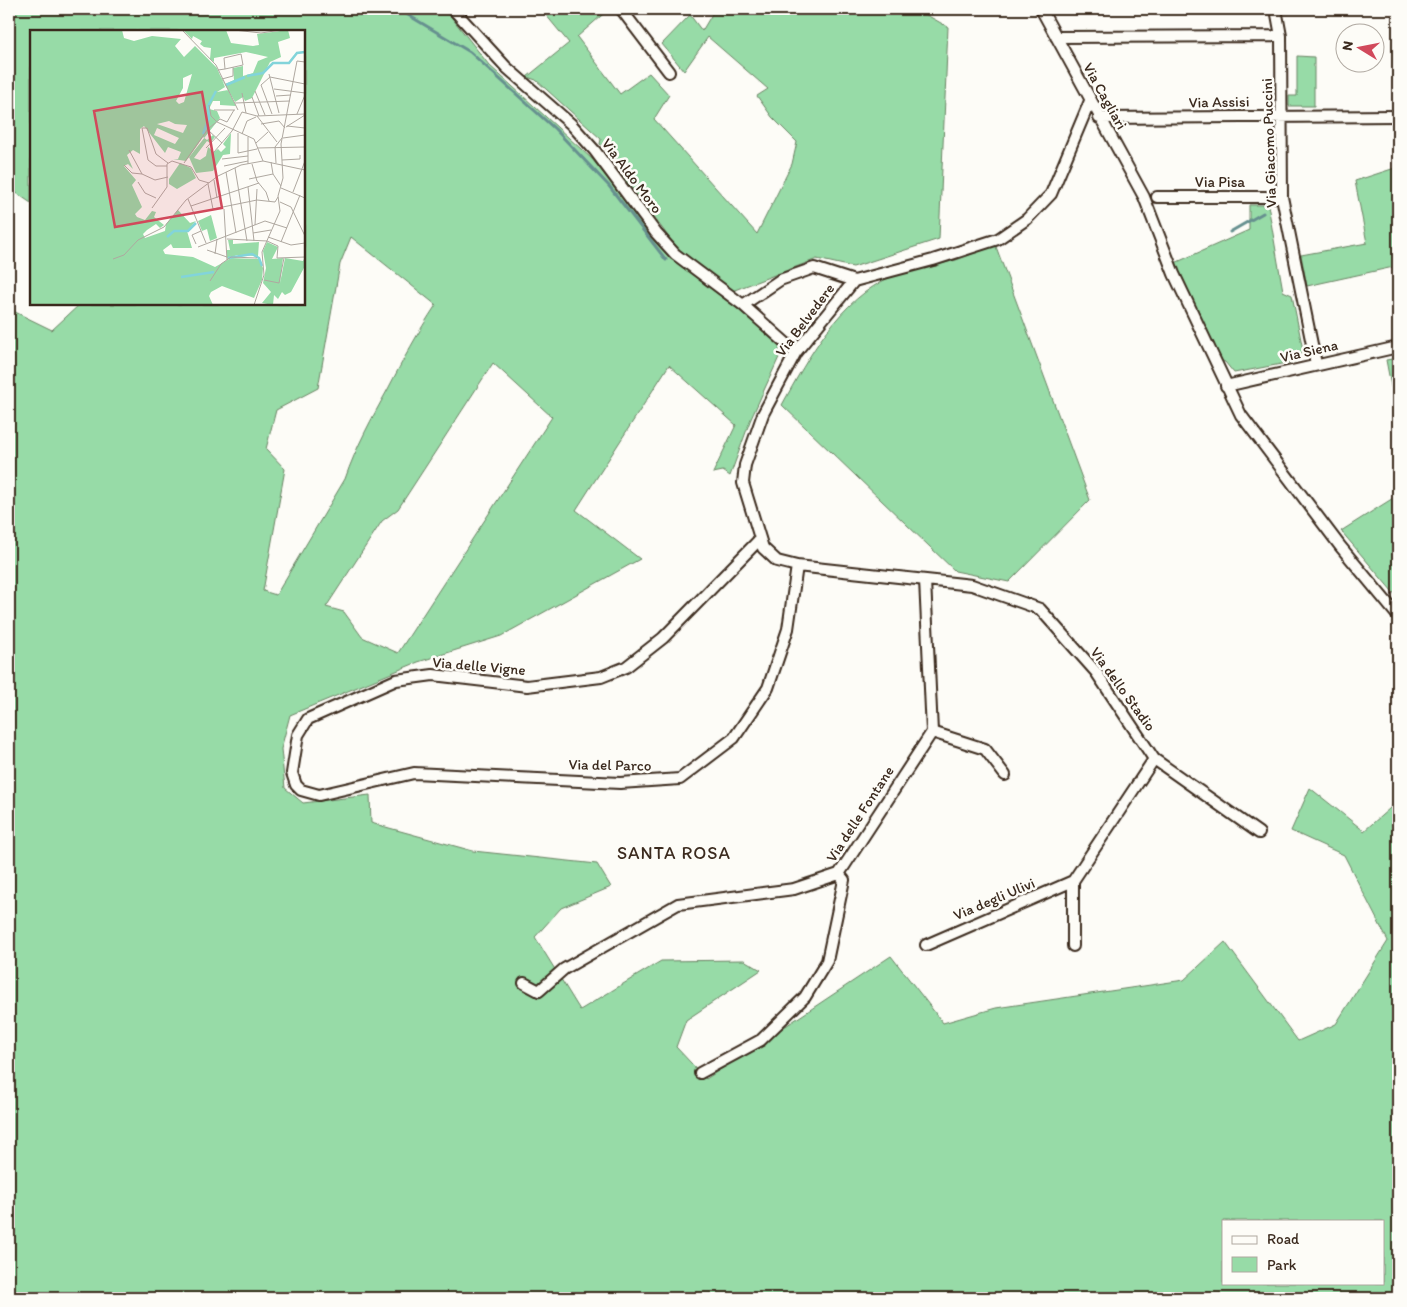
<svg xmlns="http://www.w3.org/2000/svg" width="1407" height="1307" font-family="Itim,sans-serif">
	<style>
		.green { fill: #97dba7; stroke: #698262; fill-rule: evenodd }
		.lines { fill: none; stroke-linecap: round; stroke-linejoin: round }
		.stream { stroke: #66908f; stroke-width: 3 }
		.street-casing { stroke: #3b2a1e; stroke-width: 14 }
		.street { stroke: #fdfcf7; stroke-width: 10 }
		.labels { text-anchor: middle; stroke-width: 5; stroke-linejoin: round; paint-order: stroke }
		.street-label { font-size: 15px; fill: #3b2a1e; stroke: #fdfcf7 }
		.quarter-label { font-size: 18px; letter-spacing: 1px; fill: #3b2a1e; stroke: #fdfcf7 }
		.inset-river { fill: none; stroke: #82d4da; stroke-width: 2.5 }
		.inset-road { fill: none; stroke: #afa8a0; stroke-width: 1 }
		.view { fill: #d1495b; fill-opacity: 0.15; stroke: #d1495b; stroke-width: 2.5 }
		.inset-edge { fill: none; stroke: #3b2a1e; stroke-width: 2.5 }
	</style>
	<rect width="100%" height="100%" fill="#fdfcf7"/>
	<filter id="ink" filterUnits="userSpaceOnUse"><feTurbulence type="fractalNoise" baseFrequency=".02" numOctaves="2"/><feDisplacementMap in="SourceGraphic" scale="10" xChannelSelector="R" yChannelSelector="G"/><feConvolveMatrix kernelMatrix="1 2 1 2 8 2 1 2 1" color-interpolation-filters="sRGB"/></filter>
	<g filter="url(#ink)">
		<path class="green" d="M 9,9 L 445,9 L 489,65 L 592,159 L 672,259 L 770,334 C 777,341 780,345 780,355 L 750,421 L 730,476 L 723,471 L 713,473 L 736,425 L 669,365 L 576,510 L 640,559 L 501,636 L 418,662 L 290,715 L 281,749 L 285,788 L 303,803 L 370,795 L 371,823 L 473,851 L 597,864 L 611,887 L 561,908 L 535,937 L 580,1010 L 661,961 L 744,960 L 761,970 L 686,1020 L 676,1047 L 706,1079 L 891,956 L 943,1023 L 996,1008 L 1184,980 L 1225,942 L 1298,1041 L 1336,1024 L 1388,941 L 1344,855 L 1291,831 L 1310,788 L 1364,831 L 1398,801 L 1398,1298 L 9,1298 L 9,309 L 52,330 L 80,304 L 304,304 L 304,31 L 31,31 L 31,203 L 9,188 ZM 351,237 L 436,305 C 418,332 403,360 388,389 C 372,418 356,447 345,479 L 276,595 L 263,591 L 285,469 L 266,449 L 276,410 L 318,388 L 340,264 ZM 493,363 L 552,417 L 398,653 L 362,637 L 344,612 L 326,607 L 382,521 L 398,509 ZM 1223,1221 L 1383,1221 L 1383,1283 L 1223,1283 Z
			M 541,9 L 609,9 L 577,37 L 620,94 L 649,73 L 669,95 L 654,119 L 757,234 L 792,164 L 797,142 L 772,117 L 757,96 L 768,89 L 708,37 L 684,71 L 662,44 L 690,15 L 702,31 L 715,9 L 916,9 L 948,27 L 939,239 L 853,267 L 817,259 L 732,291 L 677,248 L 622,175 L 624,167 L 600,144 L 601,139 L 536,80 L 527,77 L 569,43 Z
			M 1297,56 L 1314,57 L 1314,106 L 1289,106 L 1289,96 L 1297,96 Z
			M 1398,167 L 1398,266 L 1307,286 L 1301,255 L 1367,243 L 1355,181 Z
			M 1249,205 L 1268,205 L 1283,291 L 1292,295 L 1303,350 L 1297,361 L 1234,373 L 1225,362 L 1221,361 L 1186,291 L 1175,263 L 1249,230 Z
			M 995,244 L 1090,500 L 1009,582 L 955,571 L 782,405 C 809,356 839,299 893,276 C 913,267 936,266 956,260 C 969,256 982,249 995,244 Z
			M 1398,358 L 1398,412 L 1396,412 L 1386,360 Z
			M 1398,495 L 1398,598 L 1341,531 Z"/>
		<g class="lines">
			<path class="stream" d="M 398,9 L 470,52 L 555,129 L 609,186 L 666,260
				M 1230,232 L 1263,213"/>
			<g class="street-casing">
				<path id="street" d="M 453,9 L 506,67 L 571,124 L 595,151 L 656,233 L 675,254 L 743,305 L 796,352
					M 621,9 L 669,72
					M 1041,9 L 1144,197 L 1174,274 L 1241,415 L 1340,546 L 1398,616
					M 1276,9 L 1281,36 L 1282,197 L 1316,364
					M 1056,37 L 1281,36
					M 1090,101 L 1051,194 L 1027,219 L 998,239 L 933,260 L 854,281 L 796,352 L 763,414 L 745,465 L 743,483 L 763,548 L 777,561 L 797,566 L 972,585 L 1040,609 L 1096,672 L 1154,759 L 1259,833
					M 1099,118 L 1398,116
					M 1157,197 L 1282,197
					M 743,305 L 780,280 L 814,268 L 854,281
					M 1226,386 L 1398,347
					M 759,540 L 663,638 L 626,667 L 601,677 L 527,686 L 433,675 L 396,680 L 308,719 L 298,735 L 292,773 L 296,785 L 301,790 L 319,795 L 414,773 L 620,783 L 680,779 L 734,738 L 768,688 L 788,629 L 797,566
					M 932,732 L 985,749 L 1005,775
					M 1073,881 L 1073,946
					M 926,945 L 1073,881 L 1154,759
					M 524,983 L 539,991 L 564,969 L 678,904 L 794,889 L 839,874 L 932,732 L 925,580
					M 700,1073 L 761,1040 L 805,997 L 827,961 L 844,880 L 839,874"/>
			</g>
			<use href="#street" class="street"/>
		</g>
	</g>
	<g class="labels">
		<g class="street-label">
			<text transform="translate(1105 96) rotate(61)" y="5">Via Cagliari</text>
			<text transform="translate(1219 102) rotate(-1)" y="5">Via Assisi</text>
			<text transform="translate(1269 143) rotate(-92)" y="5">Via Giacomo Puccini</text>
			<text transform="translate(632 176) rotate(53)" y="5">Via Aldo Moro</text>
			<text x="1220" y="187">Via Pisa</text>
			<text transform="translate(805 320) rotate(-53)" y="5">Via Belvedere</text>
			<text transform="translate(1309 351) rotate(-13)" y="5">Via Siena</text>
			<text transform="translate(479 666) rotate(5)" y="5">Via delle Vigne</text>
			<text transform="translate(1123 689) rotate(54)" y="5">Via dello Stadio</text>
			<text transform="translate(610 765) rotate(1)" y="5">Via del Parco</text>
			<text transform="translate(860 814) rotate(-57)" y="5">Via delle Fontane</text>
			<text transform="translate(994 899) rotate(-23)" y="5">Via degli Ulivi</text>
		</g>
		<g class="quarter-label">
			<text x="674" y="859">SANTA ROSA</text>
		</g>
	</g>
	<g transform="translate(30 30)">
		<rect width="275" height="275" fill="#fdfcf7"/>
		<path d="M 0,0 L 92,0 L 94,8 L 104,11 L 122,6 L 151,9 L 145,16 L 154,27 L 165,16 L 187,38 L 195,57 L 187,62 L 198,60 L 206,76 L 190,75 L 190,71 L 183,71 L 179,79 L 187,81 L 190,88 L 156,131 L 143,129 L 148,129 L 151,122 L 138,117 L 135,123 L 114,96 L 110,99 L 110,124 L 103,120 L 97,125 L 103,139 L 98,134 L 94,136 L 106,150 L 102,155 L 112,177 L 105,184 L 107,187 L 115,190 L 122,181 L 126,182 L 124,187 L 134,195 L 130,198 L 126,194 L 117,200 L 113,204 L 115,208 L 135,201 L 136,194 L 148,180 L 160,193 L 166,191 L 157,201 L 162,218 L 143,218 L 141,214 L 133,220 L 135,224 L 163,227 L 185,237 L 201,228 L 229,229 L 233,238 L 232,250 L 224,268 L 192,256 L 181,262 L 179,266 L 183,275 L 0,275 ZM 162,44 L 154,72 L 149,74 L 146,71 L 153,58 L 153,48 ZM 139,91 L 145,94 L 157,95 L 153,103 L 127,94 ZM 127,98 L 149,108 L 145,114 L 124,105 ZM 153,0 L 196,0 L 201,13 L 223,16 L 229,15 L 227,4 L 258,0 L 260,8 L 248,12 L 251,27 L 240,32 L 222,68 L 215,71 L 213,67 L 205,72 L 192,50 L 189,43 L 195,54 L 204,50 L 203,38 L 213,36 L 213,46 L 223,43 L 228,31 L 238,27 L 216,22 L 184,28 L 184,32 L 180,29 L 181,18 L 174,17 L 170,14 L 172,11 L 163,6 L 162,9 ZM 201,103 L 200,124 L 193,125 L 183,141 L 166,143 L 159,127 L 173,107 L 177,110 L 183,105 L 185,107 L 180,113 L 177,111 L 164,128 L 170,130 L 176,126 L 178,117 L 184,122 L 188,119 L 191,122 L 196,117 L 193,114 ZM 150,133 L 161,138 L 166,148 L 147,159 L 139,154 L 139,149 ZM 181,185 L 187,208 L 180,211 L 177,199 L 172,201 L 168,191 ZM 198,210 L 203,210 L 203,214 L 229,212 L 228,226 L 207,225 L 197,229 L 197,220 L 200,220 ZM 237,212 L 248,217 L 242,229 L 253,228 L 250,253 L 255,228 L 273,231 L 275,227 L 275,236 L 261,262 L 255,265 L 252,262 L 248,269 L 244,265 L 243,275 L 232,273 L 241,262 L 233,253 L 236,238 L 233,221 Z" fill="#97dba7" fill-rule="evenodd"/>
		<path class="inset-river" d="M 217,46 L 233,43 L 243,33 L 259,33 L 267,23 L 275,22M 196,55 L 215,47M 173,104 L 179,88 L 178,76 L 186,61M 137,207 L 144,201 L 158,201 L 166,193M 198,228 L 222,224 L 229,228 L 232,236M 151,247 L 184,242"/>
		<path class="inset-road" d="M 152,0 L 186,35 L 208,80M 204,0 L 231,3 L 251,0M 188,40 L 195,39 L 213,35 L 211,24 L 194,28 L 195,39M 239,44 L 249,83M 240,47 L 231,55 L 242,84M 240,47 L 275,54M 192,49 L 203,46 L 203,37M 244,59 L 275,63M 225,61 L 235,85M 212,63 L 216,83M 246,66 L 261,65M 222,67 L 229,86M 205,73 L 260,71M 179,75 L 181,86 L 187,92 L 224,109 L 233,131M 184,80 L 205,80M 212,82 L 227,86M 267,84 L 275,65M 227,86 L 275,84M 227,86 L 247,112M 231,94 L 249,91 L 255,98M 257,96 L 275,98M 256,97 L 275,85M 178,100 L 192,113M 208,103 L 208,123 L 227,119M 212,104 L 217,91 L 226,87M 253,108 L 275,105M 226,113 L 238,102M 176,118 L 195,98M 227,118 L 275,117M 99,120 L 112,144 L 125,150 L 138,147M 184,122 L 202,101 L 212,82M 192,129 L 218,126M 252,130 L 270,129 L 270,125M 241,132 L 243,144 L 251,156M 154,133 L 178,99 L 190,89 L 197,92 L 204,80M 246,133 L 245,117 L 252,108M 218,134 L 218,107M 222,134 L 227,151 L 236,162 L 239,171M 94,135 L 102,143 L 112,144M 137,136 L 126,136 L 118,130 L 112,98 L 117,98 L 126,124 L 138,133M 194,136 L 218,131M 205,138 L 217,211M 196,142 L 206,203M 219,149 L 243,144M 184,150 L 187,168M 108,152 L 115,163 L 126,168M 178,154 L 183,179 L 227,170 L 245,172 L 248,167M 218,157 L 224,211M 251,158 L 275,168M 263,162 L 275,131M 158,169 L 176,213M 250,172 L 261,177 L 275,206M 161,176 L 229,153M 122,178 L 137,157 L 137,134 L 142,131 L 161,137 L 169,150 L 179,153M 194,179 L 197,230M 225,195 L 227,159M 223,203 L 241,200M 238,207 L 261,215 L 275,213M 197,209 L 237,211 L 248,216 L 247,228 L 275,227M 251,212 L 270,165M 166,214 L 162,205 L 171,201M 168,217 L 235,191 L 257,198M 177,220 L 197,227M 185,224 L 187,209M 83,229 L 94,225 L 108,210 L 134,197 L 156,170 L 188,146 L 211,135 L 233,131 L 275,140M 234,250 L 249,253 L 254,228M 180,251 L 191,234 L 201,227 L 227,228M 224,275 L 234,245 L 232,222 L 250,181 L 248,166 L 253,148 L 251,114 L 267,31 L 275,32"/>
		<path class="view" d="M 172,62 L 192,178 L 85,197 L 64,81 Z"/>
		<rect width="275" height="275" class="inset-edge"/>
	</g>
	<rect width="1407" height="1307" fill="none" stroke="#fdfcf7" stroke-width="30"/>
	<rect x="15" y="15" width="1377" height="1277" fill="none" stroke="#3b2a1e" stroke-width="2" filter="url(#ink)"/>
	<rect x="1222" y="1220" width="162" height="65" fill="#fdfcf7" stroke="#afa8a0"/>
	<rect x="1232" y="1236" width="25" height="8" fill="#fdfcf7" stroke="#afa8a0"/>
	<text x="1267" y="1244" font-size="15" fill="#3b2a1e">Road</text>
	<rect x="1232" y="1257" width="25" height="15" fill="#97dba7" stroke="#afa8a0"/>
	<text x="1267" y="1270" font-size="15" fill="#3b2a1e">Park</text>
	<g transform="translate(1360 48) rotate(280)"><circle r="24" fill="#fdfcf7" stroke="#afa8a0"/>
	<path d="M0-4L9 19L0 12L-9 19Z" fill="#d1495b"/>
	<text y="-8" font-size="14" font-weight="bold" text-anchor="middle" fill="#3b2a1e">N</text>
	</g>
</svg>
